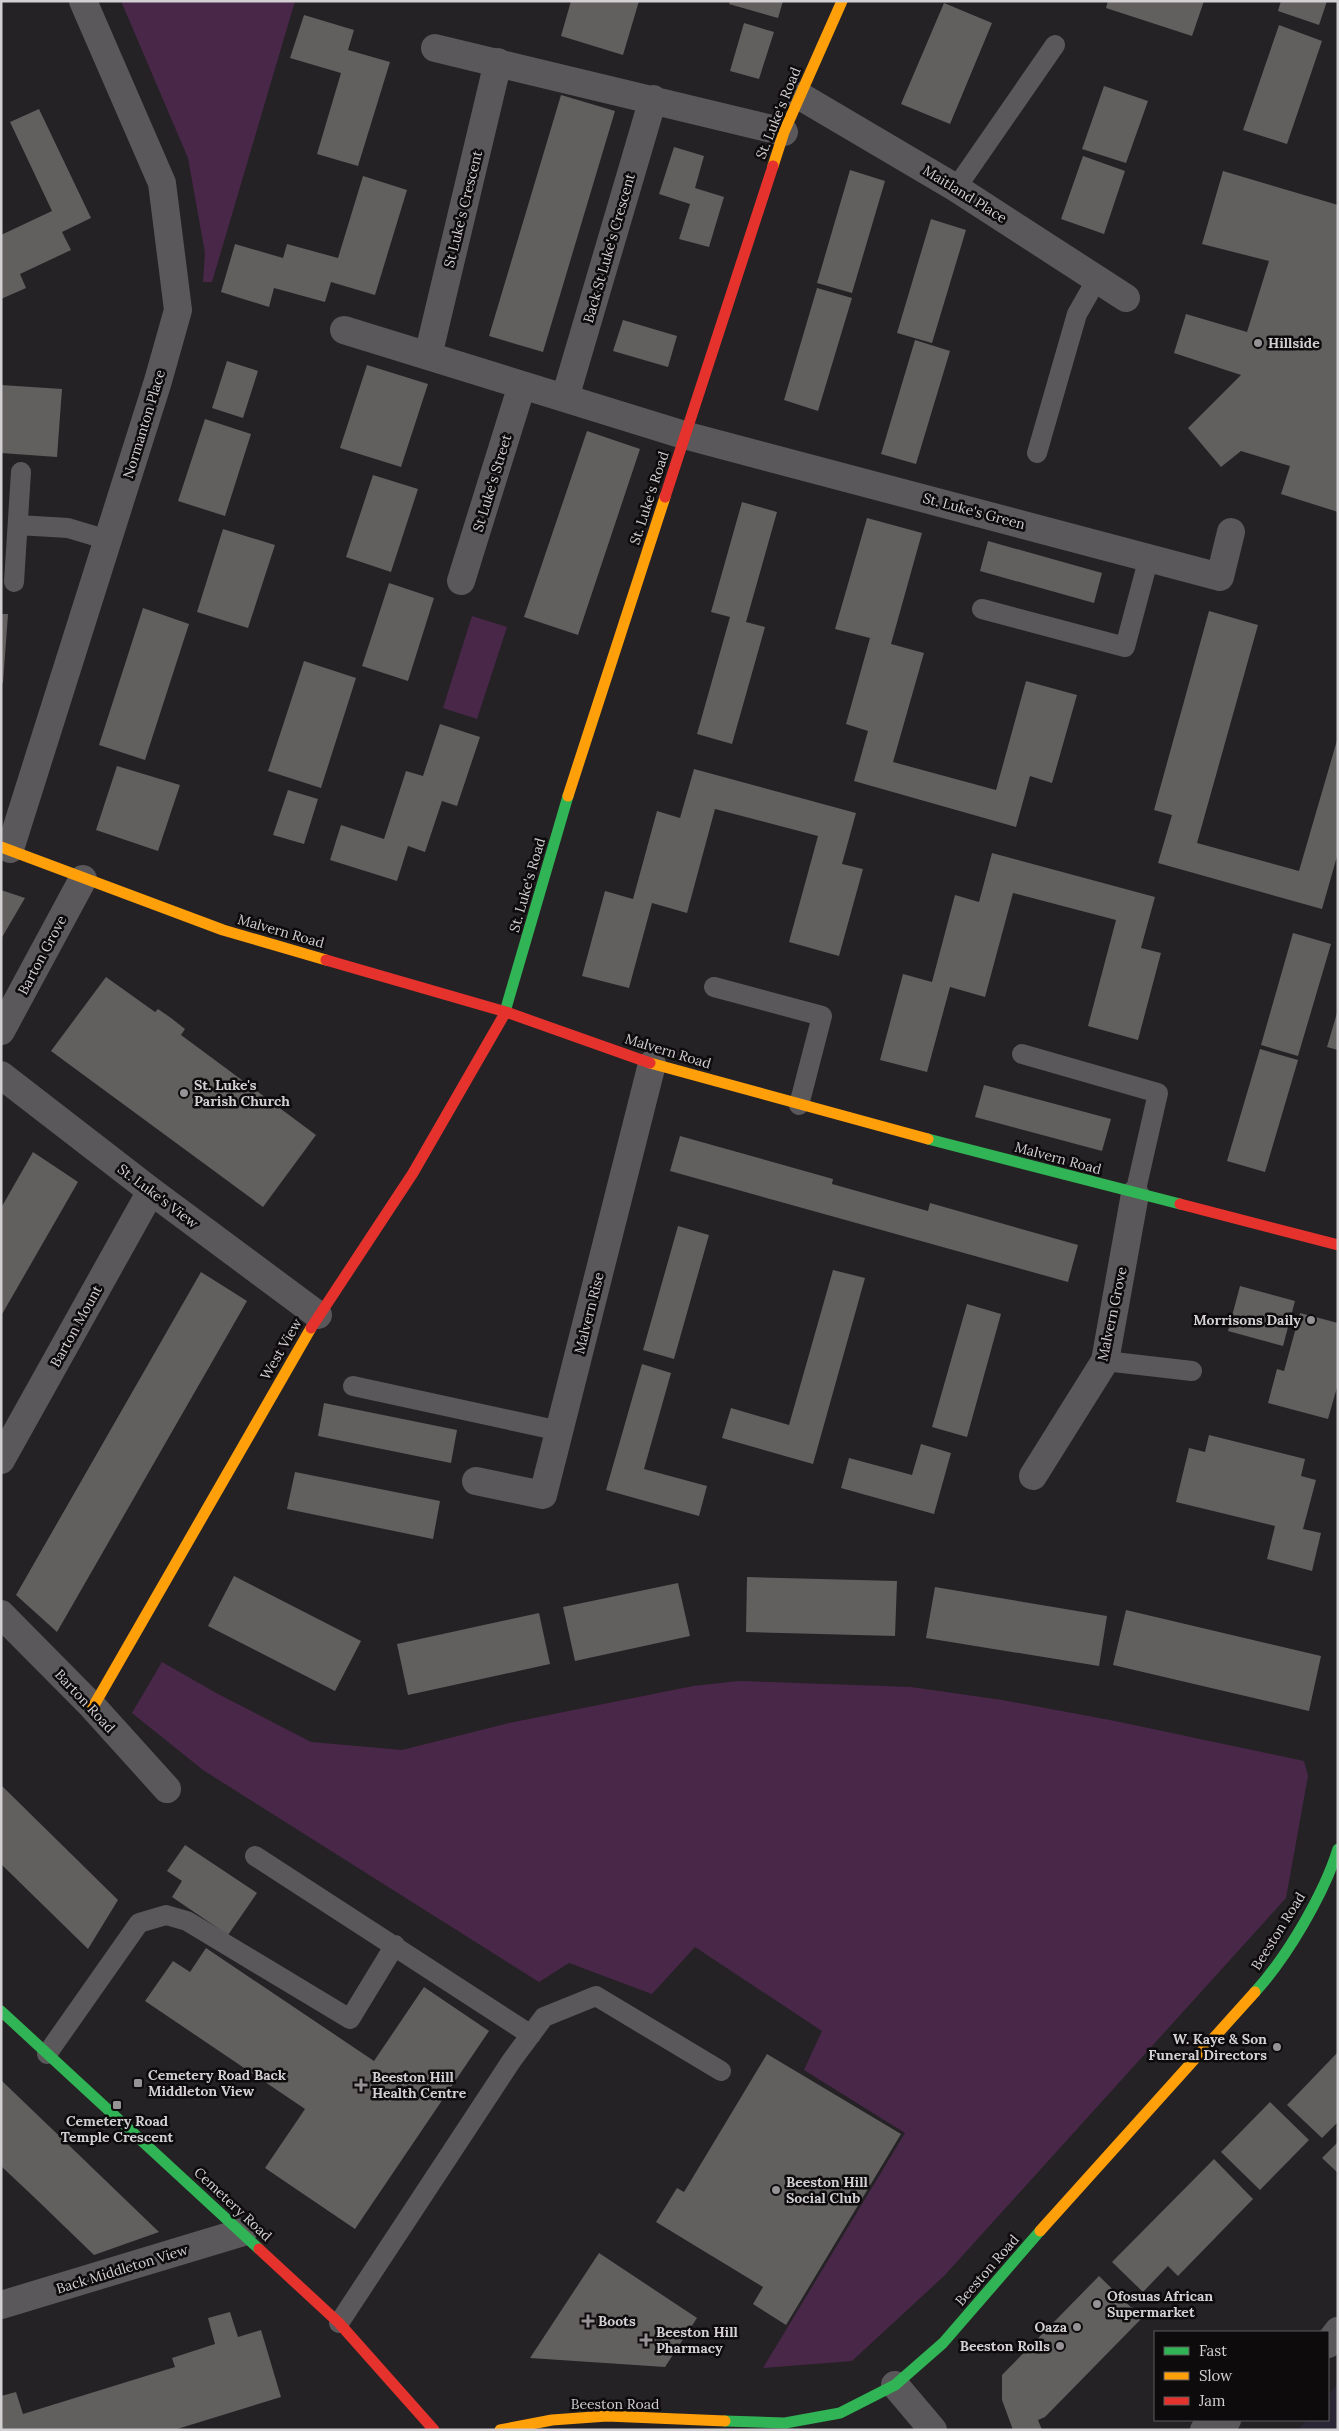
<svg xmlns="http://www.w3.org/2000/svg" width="1339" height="2431" font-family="Lora,serif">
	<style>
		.education { fill: #2a2635 }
		.green { fill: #492749 }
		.building { fill: #625f5f }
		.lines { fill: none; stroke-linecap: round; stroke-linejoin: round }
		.lane { stroke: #5a585a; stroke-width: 20 }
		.street { stroke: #5a585a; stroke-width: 28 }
		.fast { stroke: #30b455; stroke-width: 11 }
		.slow { stroke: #ff9f0a; stroke-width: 11 }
		.jam { stroke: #e5322d; stroke-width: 11 }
		.poi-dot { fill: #969396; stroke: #0e0b0d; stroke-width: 2 }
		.labels { text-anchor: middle; stroke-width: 5; stroke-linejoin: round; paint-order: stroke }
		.street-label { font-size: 14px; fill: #d3d0d3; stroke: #0e0b0d }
		.poi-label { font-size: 14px; font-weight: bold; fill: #d3d0d3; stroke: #0e0b0d; text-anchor: start }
	</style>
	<rect width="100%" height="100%" fill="#252225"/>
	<path class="education" d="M 1338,2384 L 1338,2430 L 1298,2430 L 1307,2420 L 1328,2420 L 1328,2396 Z"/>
	<path class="green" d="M 121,1 L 295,1 L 212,282 L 203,282 L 205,253 L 188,158 Z
		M 472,616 L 507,627 L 477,719 L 443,708 Z
		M 162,1662 L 218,1694 L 311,1742 L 402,1750 L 509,1723 L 693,1686 L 739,1681 L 911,1687 L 1002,1700 L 1115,1721 L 1304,1761 L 1308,1776 L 1286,1898 L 944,2276 L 852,2361 L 763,2368 L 905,2133 L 804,2070 L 822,2031 L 695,1947 L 652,1994 L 569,1963 L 539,1982 L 203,1770 L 132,1713 Z"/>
	<path class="building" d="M 571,1 L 639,1 L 623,55 L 561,36 Z
		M 730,1 L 783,1 L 778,18 L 729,4 Z
		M 1108,1 L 1204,1 L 1192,36 L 1106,8 Z
		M 1281,1 L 1327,1 L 1319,25 L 1278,11 Z
		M 944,3 L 992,23 L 950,124 L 901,104 Z
		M 304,15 L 354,30 L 348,50 L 390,62 L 358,166 L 317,154 L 341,73 L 290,58 Z
		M 744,23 L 774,32 L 759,79 L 730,71 Z
		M 1279,25 L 1322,41 L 1287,144 L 1243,130 Z
		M 1104,86 L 1148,101 L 1126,163 L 1082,149 Z
		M 561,95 L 615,111 L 543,352 L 489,336 Z
		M 39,109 L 91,218 L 62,232 L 71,250 L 20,274 L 26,288 L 1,299 L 1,235 L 52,211 L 10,122 Z
		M 674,147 L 704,156 L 695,188 L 724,197 L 709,247 L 679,239 L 690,204 L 659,194 Z
		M 1083,156 L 1125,171 L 1104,234 L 1061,219 Z
		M 850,170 L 885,181 L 852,293 L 817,283 Z
		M 1223,171 L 1338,205 L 1338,512 L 1281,494 L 1290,466 L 1241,451 L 1221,467 L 1188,428 L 1241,375 L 1174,353 L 1186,314 L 1247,332 L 1269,261 L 1202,244 Z
		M 363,176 L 407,190 L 375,295 L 331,282 L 325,302 L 274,288 L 269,307 L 221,292 L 235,244 L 283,258 L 287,244 L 338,258 Z
		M 931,219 L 966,230 L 932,343 L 897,333 Z
		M 817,288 L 852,298 L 818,411 L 784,400 Z
		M 623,320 L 677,336 L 668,367 L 613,351 Z
		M 915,340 L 950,351 L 916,464 L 881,454 Z
		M 227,361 L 258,371 L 243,418 L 212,408 Z
		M 367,365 L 428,384 L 401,467 L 340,448 Z
		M 1,385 L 62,389 L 57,457 L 1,453 Z
		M 205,419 L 251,434 L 225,516 L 178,501 Z
		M 587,431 L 640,449 L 578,635 L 524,617 Z
		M 373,475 L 418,489 L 391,572 L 346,557 Z
		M 742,502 L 777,512 L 746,622 L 765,627 L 732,744 L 697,734 L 730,617 L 711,612 Z
		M 867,518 L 922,533 L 891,644 L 924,653 L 893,762 L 996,790 L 1026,681 L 1077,695 L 1052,783 L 1030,776 L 1016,827 L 854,781 L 868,731 L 846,724 L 870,638 L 835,629 Z
		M 223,529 L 275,545 L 248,628 L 197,612 Z
		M 988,541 L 1102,573 L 1094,603 L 980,571 Z
		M 389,583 L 434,598 L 408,681 L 362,666 Z
		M 143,608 L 189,624 L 145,760 L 99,745 Z
		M 1209,611 L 1258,625 L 1197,843 L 1299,871 L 1338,737 L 1338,853 L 1322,909 L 1158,863 L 1172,815 L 1154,810 Z
		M 1,614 L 8,614 L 3,683 L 1,683 Z
		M 304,661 L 356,678 L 321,788 L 268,771 Z
		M 440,724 L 480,737 L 457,806 L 442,801 L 425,852 L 408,846 L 397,881 L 330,860 L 341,825 L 384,839 L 406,771 L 423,776 Z
		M 117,766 L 180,785 L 158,851 L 96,830 Z
		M 694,769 L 856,813 L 842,864 L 863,869 L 839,956 L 789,942 L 818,836 L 715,809 L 687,913 L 652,903 L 629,988 L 582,976 L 605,891 L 633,899 L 657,811 L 680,818 Z
		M 288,790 L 318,799 L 304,844 L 273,835 Z
		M 992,853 L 1155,897 L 1141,948 L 1161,953 L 1138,1040 L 1088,1026 L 1116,920 L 1013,893 L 985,997 L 950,987 L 927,1072 L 880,1060 L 903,974 L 932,982 L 955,895 L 979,902 Z
		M 1,890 L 25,898 L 1,939 Z
		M 1293,933 L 1331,944 L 1298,1056 L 1261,1045 Z
		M 106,977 L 155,1012 L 158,1009 L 171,1018 L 185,1029 L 181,1035 L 316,1135 L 263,1207 L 51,1051 Z
		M 1337,1013 L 1338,1014 L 1338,1050 L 1327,1047 Z
		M 1260,1049 L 1298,1060 L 1265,1172 L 1227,1161 Z
		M 984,1085 L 1111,1119 L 1102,1151 L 975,1117 Z
		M 680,1136 L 833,1179 L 832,1184 L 928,1211 L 930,1203 L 1078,1245 L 1068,1282 L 670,1171 Z
		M 33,1152 L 78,1182 L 1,1316 L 1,1208 Z
		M 678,1226 L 709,1235 L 674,1359 L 643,1350 Z
		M 833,1270 L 865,1278 L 813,1464 L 722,1438 L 731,1408 L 789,1425 Z
		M 201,1272 L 247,1301 L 57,1632 L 16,1595 Z
		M 1240,1286 L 1295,1301 L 1283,1346 L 1228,1331 Z
		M 967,1304 L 1001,1314 L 967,1437 L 932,1427 Z
		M 1300,1313 L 1338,1323 L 1338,1384 L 1328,1419 L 1268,1403 L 1277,1369 L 1284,1371 Z
		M 642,1364 L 671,1373 L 644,1469 L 707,1486 L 699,1516 L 606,1490 Z
		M 324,1403 L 457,1430 L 451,1463 L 318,1436 Z
		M 1209,1435 L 1305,1459 L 1301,1476 L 1316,1480 L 1303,1529 L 1321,1533 L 1312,1571 L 1267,1559 L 1275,1526 L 1176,1502 L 1189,1448 L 1205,1452 Z
		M 921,1444 L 951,1453 L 934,1514 L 841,1488 L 849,1458 L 912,1475 Z
		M 295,1472 L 440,1501 L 433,1539 L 287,1509 Z
		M 234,1576 L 361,1641 L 335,1691 L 208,1626 Z
		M 747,1577 L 897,1581 L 895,1636 L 746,1632 Z
		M 678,1583 L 690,1636 L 575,1661 L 563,1607 Z
		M 935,1587 L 1107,1616 L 1099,1666 L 926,1638 Z
		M 1126,1610 L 1321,1656 L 1309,1711 L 1113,1665 Z
		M 539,1613 L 550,1664 L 408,1695 L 397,1644 Z
		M 1,1785 L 118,1900 L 88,1949 L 1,1864 Z
		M 185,1845 L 257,1893 L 228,1935 L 172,1897 L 182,1881 L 167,1871 Z
		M 206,1948 L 374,2061 L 424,1987 L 489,2031 L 355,2229 L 265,2168 L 305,2109 L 145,2001 L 173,1961 L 190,1972 Z
		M 1338,2052 L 1338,2122 L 1322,2138 L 1287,2105 Z
		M 767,2054 L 901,2134 L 786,2325 L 753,2304 L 763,2287 L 656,2222 L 677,2188 L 684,2192 Z
		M 1,2080 L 78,2154 L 159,2232 L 94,2255 L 35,2198 L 1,2166 Z
		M 1270,2102 L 1309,2140 L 1260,2190 L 1221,2152 Z
		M 1338,2142 L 1338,2173 L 1322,2158 Z
		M 1214,2159 L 1253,2199 L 1178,2276 L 1168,2266 L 1143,2292 L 1112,2262 Z
		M 599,2253 L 697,2318 L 665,2367 L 530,2358 Z
		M 1099,2276 L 1142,2318 L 1045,2417 L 1038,2420 L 1042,2430 L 1013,2430 L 1002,2400 L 1002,2375 Z
		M 230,2312 L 238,2337 L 261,2330 L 281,2397 L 174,2430 L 1,2430 L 1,2396 L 16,2392 L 23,2414 L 175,2367 L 172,2358 L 215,2344 L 208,2318 Z"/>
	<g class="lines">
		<path class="lane" d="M 956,188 L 1055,45
			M 1037,453 L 1077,314 L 1097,279
			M 18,525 L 68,528 L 108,540
			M 14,582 L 21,472
			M 982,609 L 1125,647 L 1149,557
			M 714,987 L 822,1016 L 799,1105
			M 1022,1054 L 1158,1093 L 1135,1194
			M 1105,1361 L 1192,1371
			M 353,1386 L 560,1431
			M 255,1856 L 531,2035
			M 47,2054 L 139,1923 L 166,1915 L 187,1921 L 350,2019 L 395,1945
			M 339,2323 L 512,2060 L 544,2017 L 596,1996 L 721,2071"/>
		<path class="street" d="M 435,48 L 784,132
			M 800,96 L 956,188 L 1126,298
			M 344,330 L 684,435 L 1220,577 L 1231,532
			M 428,356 L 498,62
			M 565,398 L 653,99
			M 461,581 L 522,385
			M 10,849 L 158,381 L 178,310 L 162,183 L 83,1
			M 1,1031 L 83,879
			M 1,1075 L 151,1191 L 318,1315
			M 1,1460 L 151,1191
			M 1033,1476 L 1105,1361 L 1135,1194
			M 476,1481 L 543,1495 L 652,1064
			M 1,1614 L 93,1707 L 167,1789
			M 1,2305 L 243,2232
			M 1328,2344 L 1338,2331
			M 895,2385 L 933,2430
			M 1204,2430 L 1227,2420"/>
		<path class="fast" d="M 504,1015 L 568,796
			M 928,1139 L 1180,1204
			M 1255,1992 C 1287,1957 1324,1894 1338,1849
			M 1,2011 L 259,2249
			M 725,2421 L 785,2423 L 840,2413 L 895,2385 L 943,2343 L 1040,2231"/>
		<path class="slow" d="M 773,166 L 784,132 L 842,1
			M 568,796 L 665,497
			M 1,847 L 223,930 L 326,960
			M 650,1063 L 928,1139
			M 93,1707 L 311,1328
			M 1040,2231 L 1255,1992
			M 500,2430 L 552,2420 L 607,2416 L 725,2421"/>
		<path class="jam" d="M 665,497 L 773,166
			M 326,960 L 506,1012 L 650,1063
			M 1180,1204 L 1338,1245
			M 311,1328 L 413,1173 L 504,1015
			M 259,2249 L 339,2323 L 434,2430"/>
	</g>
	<g class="poi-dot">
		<circle cx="1258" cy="343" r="5"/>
		<circle cx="184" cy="1093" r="5"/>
		<circle cx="1311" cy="1320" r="5"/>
		<circle cx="1277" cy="2047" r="5"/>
		<rect x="133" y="2078" width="10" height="10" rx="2.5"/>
		<path d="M358.5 2077.5h5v5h5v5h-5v5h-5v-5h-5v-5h5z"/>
		<rect x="112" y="2100" width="10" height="10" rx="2.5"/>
		<circle cx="776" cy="2190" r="5"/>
		<circle cx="1097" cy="2304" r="5"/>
		<path d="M585.5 2313.5h5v5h5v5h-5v5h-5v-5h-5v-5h5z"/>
		<circle cx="1077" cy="2327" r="5"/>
		<path d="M643.5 2332.5h5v5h5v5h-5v5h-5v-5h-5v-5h5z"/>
		<circle cx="1060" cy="2346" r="5"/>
	</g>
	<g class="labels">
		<g class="street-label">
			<text transform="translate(778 113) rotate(-68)" y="5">St. Luke's Road</text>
			<text transform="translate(965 194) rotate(32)" y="5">Maitland Place</text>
			<text transform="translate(463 209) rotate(-76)" y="5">St Luke's Crescent</text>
			<text transform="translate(609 248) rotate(-74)" y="5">Back St Luke's Crescent</text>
			<text transform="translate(144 424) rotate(-73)" y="5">Normanton Place</text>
			<text transform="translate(492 483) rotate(-73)" y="5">St Luke's Street</text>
			<text transform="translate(649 498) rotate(-72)" y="5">St. Luke's Road</text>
			<text transform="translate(974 511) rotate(15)" y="5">St. Luke's Green</text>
			<text transform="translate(527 885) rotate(-74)" y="5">St. Luke's Road</text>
			<text transform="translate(281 931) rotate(16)" y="5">Malvern Road</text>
			<text transform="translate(42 955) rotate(-62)" y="5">Barton Grove</text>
			<text transform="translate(668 1051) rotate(17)" y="5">Malvern Road</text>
			<text transform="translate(1058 1158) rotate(15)" y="5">Malvern Road</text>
			<text transform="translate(158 1196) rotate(37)" y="5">St. Luke's View</text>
			<text transform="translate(589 1313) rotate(-76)" y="5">Malvern Rise</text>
			<text transform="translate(1112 1314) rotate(-78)" y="5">Malvern Grove</text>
			<text transform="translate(76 1326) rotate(-61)" y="5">Barton Mount</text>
			<text transform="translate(281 1349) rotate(-60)" y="5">West View</text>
			<text transform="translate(85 1701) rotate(47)" y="5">Barton Road</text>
			<text transform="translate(1278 1931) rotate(-58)" y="5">Beeston Road</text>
			<text transform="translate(233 2204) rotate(43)" y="5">Cemetery Road</text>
			<text transform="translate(122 2269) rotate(-17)" y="5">Back Middleton View</text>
			<text transform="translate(987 2270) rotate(-49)" y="5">Beeston Road</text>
			<text x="615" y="2409">Beeston Road</text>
		</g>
		<g class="poi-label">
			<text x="1268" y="348">Hillside</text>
			<text x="194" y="1090">St. Luke's<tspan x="194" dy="16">Parish Church</tspan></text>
			<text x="1301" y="1325" text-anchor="end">Morrisons Daily</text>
			<text x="1267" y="2044" text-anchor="end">W. Kaye &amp; Son<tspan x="1267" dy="16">Funeral Directors</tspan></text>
			<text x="148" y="2080">Cemetery Road Back<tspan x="148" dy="16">Middleton View</tspan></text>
			<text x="372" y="2082">Beeston Hill<tspan x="372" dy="16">Health Centre</tspan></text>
			<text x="117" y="2126" text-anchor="middle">Cemetery Road<tspan x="117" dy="16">Temple Crescent</tspan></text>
			<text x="786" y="2187">Beeston Hill<tspan x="786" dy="16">Social Club</tspan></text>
			<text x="1107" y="2301">Ofosuas African<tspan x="1107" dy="16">Supermarket</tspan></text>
			<text x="598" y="2326">Boots</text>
			<text x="1067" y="2332" text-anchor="end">Oaza</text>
			<text x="656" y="2337">Beeston Hill<tspan x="656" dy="16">Pharmacy</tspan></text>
			<text x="1050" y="2351" text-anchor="end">Beeston Rolls</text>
		</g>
	</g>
	<rect width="1339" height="2431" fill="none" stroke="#d3d0d3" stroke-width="5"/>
	<rect x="1154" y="2331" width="175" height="90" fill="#0e0b0d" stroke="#5d5a5c"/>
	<rect x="1164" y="2347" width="25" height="8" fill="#30b455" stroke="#5d5a5c"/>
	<text x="1199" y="2356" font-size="15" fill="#d3d0d3">Fast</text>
	<rect x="1164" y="2372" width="25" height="8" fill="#ff9f0a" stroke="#5d5a5c"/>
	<text x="1199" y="2381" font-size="15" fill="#d3d0d3">Slow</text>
	<rect x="1164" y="2397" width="25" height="8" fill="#e5322d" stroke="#5d5a5c"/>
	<text x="1199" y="2406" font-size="15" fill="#d3d0d3">Jam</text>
</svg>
